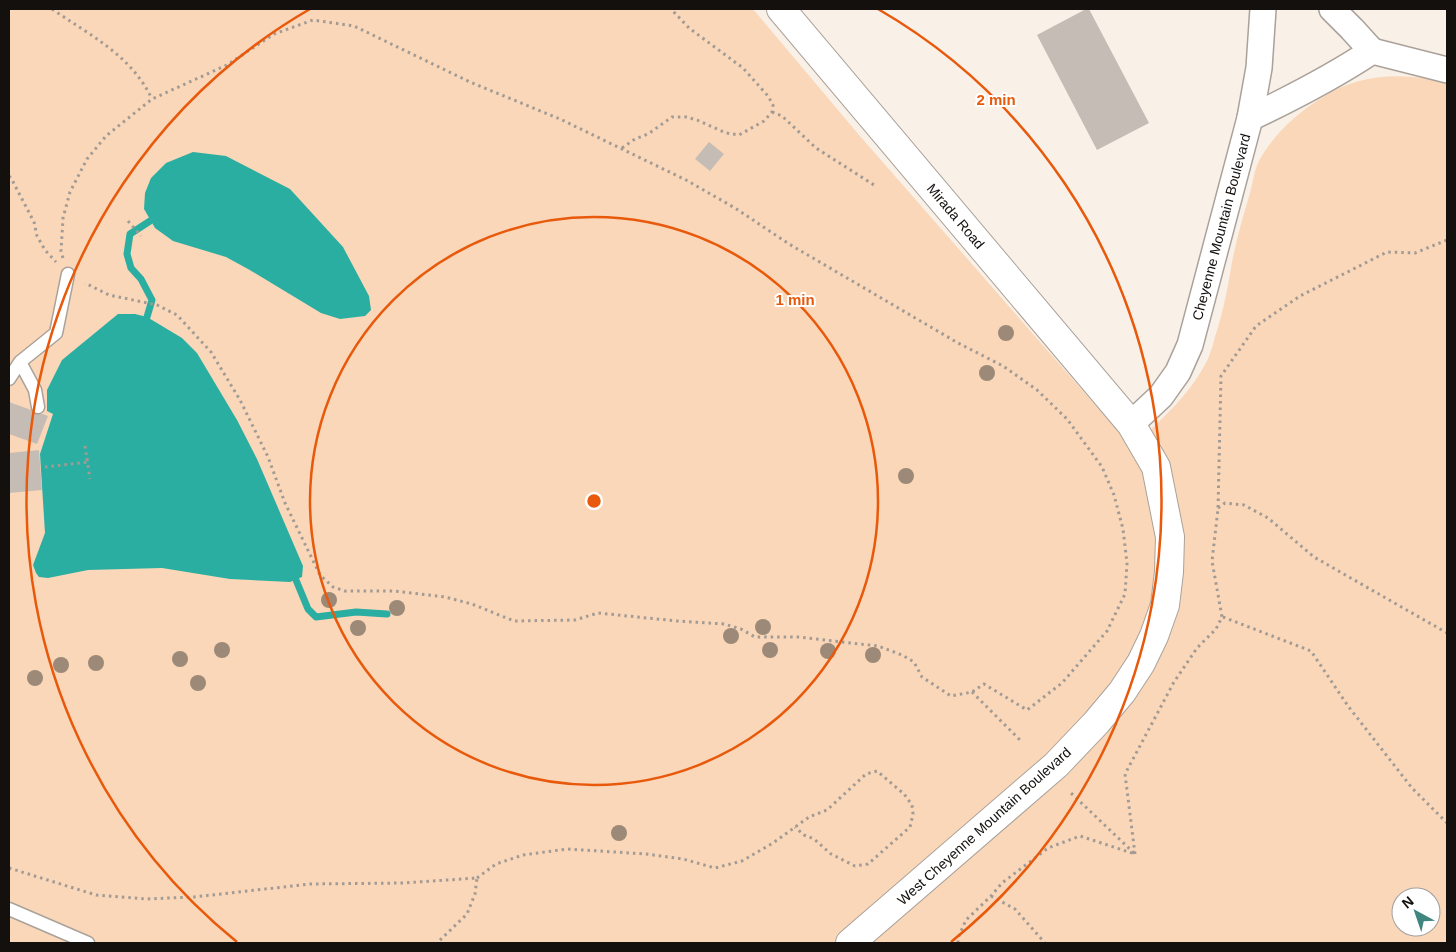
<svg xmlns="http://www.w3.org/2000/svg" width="1456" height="952" font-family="Arial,sans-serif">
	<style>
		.green { fill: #fad7b8; fill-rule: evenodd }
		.water { fill: #2aaea2 }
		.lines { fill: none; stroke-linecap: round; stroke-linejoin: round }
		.stream { stroke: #2aaea2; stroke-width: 7 }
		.building { fill: #c5bdb5 }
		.lane-casing { stroke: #aaa29a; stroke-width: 15 }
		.street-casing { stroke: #aaa29a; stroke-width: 28 }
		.secondary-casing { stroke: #aaa29a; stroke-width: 30 }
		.path { stroke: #a29b95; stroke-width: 3; stroke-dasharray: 2.5 4; stroke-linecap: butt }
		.lane { stroke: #fff; stroke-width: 12 }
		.street { stroke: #fff; stroke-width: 25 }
		.secondary { stroke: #fff; stroke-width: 28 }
		.tree { fill: #9c8977 }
		.ring { fill: none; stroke: #e8590c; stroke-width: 2.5 }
		.labels { text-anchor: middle; stroke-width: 4; stroke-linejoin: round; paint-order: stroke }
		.street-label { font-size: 14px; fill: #13100e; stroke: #fff }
		.centre { fill: #e8590c; stroke: #fff; stroke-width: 2.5 }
		.ring-label { font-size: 15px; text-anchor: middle; font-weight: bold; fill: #e8590c; stroke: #fff; stroke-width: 4; stroke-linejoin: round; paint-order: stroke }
	</style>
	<rect width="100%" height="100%" fill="#f9f0e8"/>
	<path class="green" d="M 9,9 L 753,9 L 859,135 L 1132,447 C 1161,420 1190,395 1208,359 C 1211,352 1213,344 1215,337 C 1222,315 1226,297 1230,274 C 1234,247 1242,220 1250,193 C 1253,183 1254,170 1259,161 C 1273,135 1296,114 1320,99 C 1358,73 1404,72 1447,83 L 1447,943 L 9,943 ZM 1401,897 L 1431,897 L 1431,927 L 1401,927 Z"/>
	<path class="water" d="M 193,152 L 226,156 L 290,189 L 343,247 L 369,296 L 371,310 L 365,316 L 340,319 L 321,313 L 248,269 L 226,257 L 173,241 L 155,228 L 144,209 L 145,193 L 151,178 L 166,163 Z
		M 118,314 L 135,314 L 147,317 L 182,338 L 197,353 L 237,420 L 257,459 L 303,566 L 302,577 L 290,582 L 230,579 L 162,568 L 88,570 L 48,578 L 39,577 L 36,573 L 33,565 L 45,533 L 40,454 L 53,414 L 47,411 L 47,390 L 62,360 Z"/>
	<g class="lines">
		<path class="stream" d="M 147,317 L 152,300 L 141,279 L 131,268 L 127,254 L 130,234 L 150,221
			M 296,580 L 308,609 L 316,617 L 356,612 L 387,614"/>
	</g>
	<path class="building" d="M 1086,9 L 1089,9 L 1149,123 L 1097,150 L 1037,35 Z
		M 709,142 L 724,154 L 710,171 L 695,159 Z
		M 9,402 L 48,416 L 37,444 L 9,434 Z
		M 39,450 L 42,490 L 9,493 L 9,453 Z"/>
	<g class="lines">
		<g class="lane-casing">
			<path id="lane" d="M 20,362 L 35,390 L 38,407
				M 9,379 L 20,362 L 56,333 L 68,274
				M 9,909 L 88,943"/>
		</g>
		<g class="street-casing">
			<g id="street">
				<path d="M 1332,9 L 1352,29 L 1372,51"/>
				<path d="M 1372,51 L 1447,70"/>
				<path d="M 1250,118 C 1292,98 1333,77 1372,51"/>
				<path id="s1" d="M 1131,424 L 1161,396 L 1178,372 L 1190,345 L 1250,118 L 1259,68 L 1263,9"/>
			</g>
		</g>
		<g class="secondary-casing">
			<g id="secondary">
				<path id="s2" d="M 781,9 L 1131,424 L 1156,467 L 1170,537 L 1169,572 L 1165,605 L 1154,636 L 1141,663 L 1122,692 L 1096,723 L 1056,765 L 850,943"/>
			</g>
		</g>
		<path class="path" d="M 52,9 C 91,36 131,55 152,99
			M 772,112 L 782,116 L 816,148 L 874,185
			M 622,148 L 635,139 L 648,134 L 672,117 L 686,117 L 697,120 L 726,133 L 739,135 L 764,121 L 772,112 L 773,105 L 768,96 L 743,68 L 689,28 L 671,9
			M 9,176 L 11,178 L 34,222 L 37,236 L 45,250 L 56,262
			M 128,221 L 141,236
			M 63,258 L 61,251 L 63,218 L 70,192 L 87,159 L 106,136 L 152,99 L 227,65 L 274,34 L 313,20 L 354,26 L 470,82 L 560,119 L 686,180 L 735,208 L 789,244 L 958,343 L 1003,366 L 1037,390 L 1067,419 L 1102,467 L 1114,495 L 1123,529 L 1127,563 L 1125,594 L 1107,631 L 1062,683 L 1027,710 L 984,684 L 972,692 L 951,696 L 922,677 L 914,662 L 902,655 L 878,646 L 798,637 L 755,637 L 741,629 L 724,624 L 677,621 L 598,613 L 575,620 L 514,621 L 472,604 L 445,597 L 394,591 L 345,591 L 333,587 L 320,575 L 285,503 L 268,457 L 240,400 L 211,352 L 177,315 L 157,305 L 109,295 L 85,283
			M 85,446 L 90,479
			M 45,467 L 88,462 L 87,458
			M 1218,508 L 1225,503 L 1244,505 L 1268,518 L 1314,557 L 1447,633
			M 1223,617 L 1311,651 L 1348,706 L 1412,788 L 1447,823
			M 972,692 L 1020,740
			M 1135,854 L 1125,774 L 1174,682 L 1197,648 L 1216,629 L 1222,617 L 1212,561 L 1218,509 L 1221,376 L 1256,326 L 1300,296 L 1387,252 L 1415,253 L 1447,240
			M 9,868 L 96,895 L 146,899 L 194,897 L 310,884 L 403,883 L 477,878 L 475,894 L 467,914 L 437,943
			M 477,878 L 496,864 L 523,855 L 567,849 L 646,854 L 683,859 L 715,868 L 742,861 L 773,843 L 809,817 L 827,810 L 866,774 L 877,771 L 904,794 L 912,805 L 913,814 L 910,827 L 868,864 L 855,866 L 831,854 L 814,839 L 804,835 L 795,827
			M 991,896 L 1015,909 L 1045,943
			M 958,943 L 958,938 L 966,920 L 991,896 L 1002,883 L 1048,848 L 1080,836 L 1135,854 L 1071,793"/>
		<use href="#lane" class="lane"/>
		<use href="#street" class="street"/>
		<use href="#secondary" class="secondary"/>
	</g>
	<g class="tree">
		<circle cx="1006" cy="333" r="8"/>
		<circle cx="987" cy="373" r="8"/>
		<circle cx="906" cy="476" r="8"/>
		<circle cx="329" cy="600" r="8"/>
		<circle cx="397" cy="608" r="8"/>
		<circle cx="763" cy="627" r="8"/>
		<circle cx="358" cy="628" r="8"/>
		<circle cx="731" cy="636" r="8"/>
		<circle cx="222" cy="650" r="8"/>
		<circle cx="770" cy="650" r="8"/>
		<circle cx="828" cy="651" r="8"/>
		<circle cx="873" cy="655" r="8"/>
		<circle cx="180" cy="659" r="8"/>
		<circle cx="96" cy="663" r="8"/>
		<circle cx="61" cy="665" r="8"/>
		<circle cx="35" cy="678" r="8"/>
		<circle cx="198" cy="683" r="8"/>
		<circle cx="619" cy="833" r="8"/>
	</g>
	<g class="ring">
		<circle cx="594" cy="501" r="284"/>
		<path d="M237 942A568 568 0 0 1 310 9M878 9A568 568 0 0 1 951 942"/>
	</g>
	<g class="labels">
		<g class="street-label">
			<text dy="5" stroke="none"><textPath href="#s2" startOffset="271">Mirada Road</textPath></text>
			<text dy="5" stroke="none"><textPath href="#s1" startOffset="222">Cheyenne Mountain Boulevard</textPath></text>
			<text transform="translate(984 826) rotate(-42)" y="5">West Cheyenne Mountain Boulevard</text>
		</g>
	</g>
	<circle cx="594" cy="501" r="8" class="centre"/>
	<g class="ring-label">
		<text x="996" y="105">2 min</text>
		<text x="795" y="305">1 min</text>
	</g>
	<rect width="1456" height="952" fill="none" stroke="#13100e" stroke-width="20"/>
	<g transform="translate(1416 912) rotate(320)"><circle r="24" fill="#ffffff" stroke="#a19f9f"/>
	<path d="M0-4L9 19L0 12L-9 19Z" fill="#40867e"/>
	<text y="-8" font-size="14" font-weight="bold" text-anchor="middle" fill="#13100e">N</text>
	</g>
</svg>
